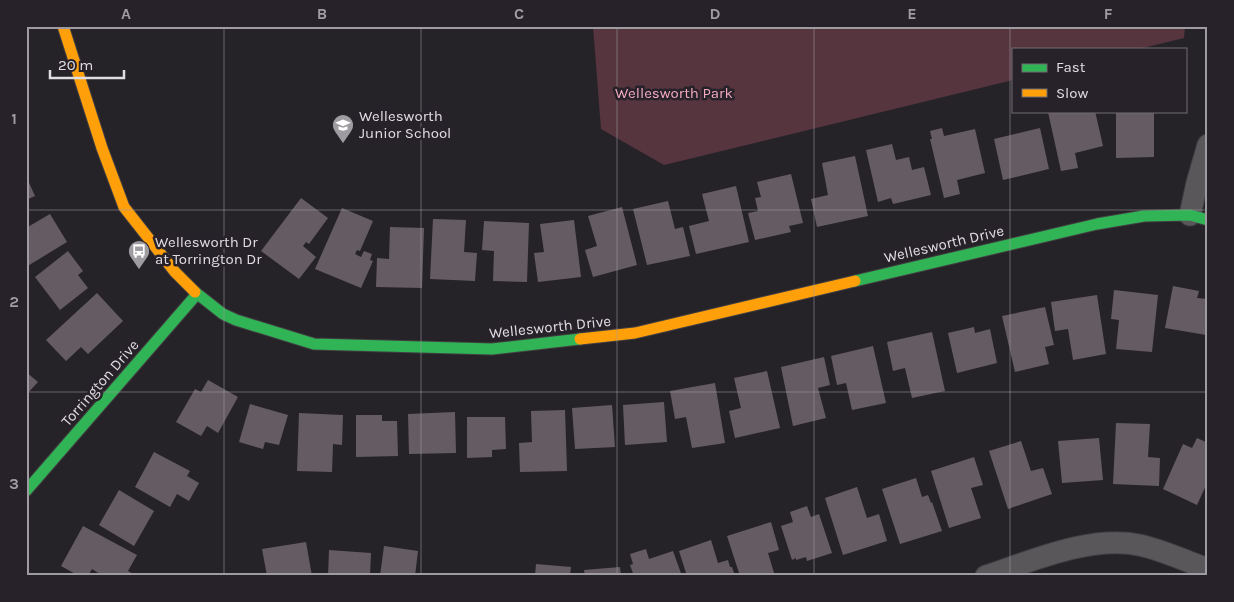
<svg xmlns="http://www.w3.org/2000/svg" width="1234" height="602" font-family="Karla,sans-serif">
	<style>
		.green { fill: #56353f }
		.building { fill: #655c63 }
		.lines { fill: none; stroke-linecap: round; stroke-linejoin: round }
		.street-casing { stroke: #413f42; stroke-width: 23 }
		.fast-casing { stroke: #413f42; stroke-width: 13 }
		.slow-casing { stroke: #413f42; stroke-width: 13 }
		.street { stroke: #59575a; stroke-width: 21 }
		.fast { stroke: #30b455; stroke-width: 11 }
		.slow { stroke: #ff9f0a; stroke-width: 11 }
		.grid { fill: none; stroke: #9f9ca1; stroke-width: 1; stroke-opacity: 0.55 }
		.labels { text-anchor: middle; stroke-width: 5; stroke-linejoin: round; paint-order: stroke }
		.park-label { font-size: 15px; fill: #f5aabf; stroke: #272229 }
		.poi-label { font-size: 15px; fill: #e0dde2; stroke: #272229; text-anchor: start }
		.street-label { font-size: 15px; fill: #e0dde2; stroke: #272229 }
		.neatline { fill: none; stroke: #9f9ca1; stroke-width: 2 }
		.grid-label { font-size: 16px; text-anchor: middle; font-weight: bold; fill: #9f9ca1 }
	</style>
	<rect width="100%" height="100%" fill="#262328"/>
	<path class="green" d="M 593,26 L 1185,26 L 1184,38 L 1139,49 L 1013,49 L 1013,80 L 664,165 L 601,129 Z"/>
	<path class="building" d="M 1052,111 L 1095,111 L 1103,146 L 1075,153 L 1078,168 L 1061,171 L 1048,112 Z
		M 1116,111 L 1154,111 L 1154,157 L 1116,158 Z
		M 942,128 L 944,136 L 975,129 L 985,173 L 957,180 L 960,194 L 944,198 L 930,139 L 932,139 L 930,131 Z
		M 1040,128 L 1049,169 L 1003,180 L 994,139 Z
		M 892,144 L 896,160 L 909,157 L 912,170 L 924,167 L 931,195 L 893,204 L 891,198 L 878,202 L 866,150 Z
		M 855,156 L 868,216 L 817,227 L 811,199 L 828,195 L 822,163 Z
		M 791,174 L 803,223 L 789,226 L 791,232 L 755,240 L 748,213 L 758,211 L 755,198 L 761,197 L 757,182 Z
		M 26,176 L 35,196 L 26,200 Z
		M 736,186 L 749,242 L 696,254 L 689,226 L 709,221 L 702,194 Z
		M 301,198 L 328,218 L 309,244 L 306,242 L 303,246 L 316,257 L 299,279 L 261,251 Z
		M 668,201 L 675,229 L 683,227 L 690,256 L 647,265 L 633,209 Z
		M 622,207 L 637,265 L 593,277 L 585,250 L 597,246 L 588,216 Z
		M 342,208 L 373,221 L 360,251 L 357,250 L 355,254 L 361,257 L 364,251 L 372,254 L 370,260 L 373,261 L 361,288 L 315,269 Z
		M 50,214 L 67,242 L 26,267 L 26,228 Z
		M 433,219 L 466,220 L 464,252 L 477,253 L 475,281 L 430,279 Z
		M 574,220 L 581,277 L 538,282 L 534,253 L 544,252 L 540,224 Z
		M 484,221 L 529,223 L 527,282 L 493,281 L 494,251 L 482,250 Z
		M 390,227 L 424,228 L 422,288 L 376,287 L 377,258 L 389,259 Z
		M 68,251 L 83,271 L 78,275 L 88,288 L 60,310 L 35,277 Z
		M 1173,286 L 1199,291 L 1197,298 L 1208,299 L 1208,324 L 1206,335 L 1165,328 Z
		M 1114,290 L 1158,295 L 1152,352 L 1116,349 L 1119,320 L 1111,319 Z
		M 97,293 L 123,321 L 88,354 L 81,347 L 66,361 L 46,340 Z
		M 1097,295 L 1106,354 L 1073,360 L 1068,329 L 1055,331 L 1051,302 Z
		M 1045,307 L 1054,345 L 1045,347 L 1049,364 L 1015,372 L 1002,316 Z
		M 974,327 L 975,333 L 990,329 L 997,363 L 957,373 L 948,333 Z
		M 932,332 L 945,391 L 912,398 L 905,368 L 893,371 L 887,342 Z
		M 873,346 L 886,403 L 852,410 L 846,383 L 837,385 L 831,356 Z
		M 824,357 L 830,385 L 818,388 L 826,418 L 793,426 L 781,367 Z
		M 767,371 L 780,428 L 735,438 L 729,411 L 741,408 L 734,378 Z
		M 26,372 L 38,382 L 26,395 Z
		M 208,380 L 238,397 L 218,433 L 207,426 L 201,436 L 176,422 L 195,389 L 201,392 Z
		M 715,383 L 725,443 L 692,448 L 686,417 L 675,419 L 670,391 Z
		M 664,402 L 667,442 L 625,445 L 623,405 Z
		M 250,404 L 288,415 L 279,445 L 265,442 L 263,449 L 239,442 Z
		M 612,405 L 615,447 L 575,449 L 572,408 Z
		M 565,410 L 567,471 L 520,472 L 519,443 L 532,442 L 531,411 Z
		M 455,412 L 456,453 L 409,454 L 408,414 Z
		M 299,413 L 343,415 L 342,445 L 333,444 L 332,472 L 297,471 Z
		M 356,415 L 382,415 L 382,421 L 397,421 L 398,456 L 356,457 Z
		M 467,417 L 505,417 L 506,449 L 492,450 L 492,457 L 467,458 Z
		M 1116,423 L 1150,424 L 1148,457 L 1160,458 L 1159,486 L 1113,484 Z
		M 1099,438 L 1103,480 L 1062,483 L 1058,441 Z
		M 1197,438 L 1208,443 L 1208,481 L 1197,505 L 1163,489 L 1183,444 L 1192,448 Z
		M 1021,441 L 1031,471 L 1043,468 L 1052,494 L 1008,509 L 989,451 Z
		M 154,452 L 190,471 L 187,476 L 199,483 L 189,501 L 177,494 L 170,507 L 135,487 Z
		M 974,457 L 983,485 L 971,488 L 981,518 L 949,528 L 931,471 Z
		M 916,478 L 922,497 L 928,495 L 931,503 L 932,502 L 942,531 L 900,544 L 882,489 Z
		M 857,487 L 867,518 L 879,514 L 887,541 L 843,555 L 825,498 Z
		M 119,490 L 154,511 L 134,546 L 99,525 Z
		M 807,506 L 811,517 L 819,514 L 832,553 L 807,561 L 806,557 L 796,560 L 796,558 L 792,560 L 781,526 L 793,522 L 790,512 Z
		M 771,522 L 779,550 L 768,553 L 775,576 L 740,576 L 727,536 Z
		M 83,526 L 137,555 L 128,571 L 137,576 L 103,576 L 92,569 L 88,576 L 79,576 L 61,566 Z
		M 711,540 L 718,563 L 728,560 L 730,567 L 732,567 L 735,576 L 687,576 L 679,551 Z
		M 306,542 L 312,576 L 267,576 L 262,549 Z
		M 384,546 L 418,551 L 415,576 L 380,576 Z
		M 646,549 L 649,559 L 673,551 L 682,576 L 634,576 L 630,565 L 633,564 L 630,554 Z
		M 329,550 L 371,553 L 370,576 L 328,576 Z
		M 536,564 L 571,567 L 570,576 L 535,576 Z
		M 620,567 L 621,576 L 585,576 L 584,570 Z"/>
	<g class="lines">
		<g class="street-casing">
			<path id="street" d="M 1190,215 L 1197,183 L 1208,145
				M 986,576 C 1032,561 1090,535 1139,545 C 1163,550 1185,561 1208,569"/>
		</g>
		<g class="fast-casing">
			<path id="fast" d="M 855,281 L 1097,224 L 1144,216 L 1190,215 L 1208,220
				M 195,292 L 223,314 L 236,320 L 314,344 L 492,349 L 580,339
				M 26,491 L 197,294"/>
		</g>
		<g class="slow-casing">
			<path id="slow" d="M 63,26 L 102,148 L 124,207 L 175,272 L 195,292
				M 580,339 L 635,333 L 855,281"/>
		</g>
		<use href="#street" class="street"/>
		<use href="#fast" class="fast"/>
		<use href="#slow" class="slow"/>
	</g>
	<path class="grid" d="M 224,26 L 224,576M 421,26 L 421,576M 617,26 L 617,576M 814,26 L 814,576M 1010,26 L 1010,576M 26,210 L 1208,210M 26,392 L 1208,392"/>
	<defs>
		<g id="school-pin" transform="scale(1.125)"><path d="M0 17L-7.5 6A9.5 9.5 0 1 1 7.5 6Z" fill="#9f9ca1" stroke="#272229"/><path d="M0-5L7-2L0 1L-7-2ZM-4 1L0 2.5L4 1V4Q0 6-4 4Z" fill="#fff"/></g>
		<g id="bus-pin" transform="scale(1.125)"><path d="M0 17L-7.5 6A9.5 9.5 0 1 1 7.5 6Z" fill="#9f9ca1" stroke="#272229"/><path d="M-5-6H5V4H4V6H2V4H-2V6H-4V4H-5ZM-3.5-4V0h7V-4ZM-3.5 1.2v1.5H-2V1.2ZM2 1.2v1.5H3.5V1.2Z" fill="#fff"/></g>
	</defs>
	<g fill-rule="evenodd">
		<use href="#school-pin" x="343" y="125"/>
		<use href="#bus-pin" x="139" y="251"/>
	</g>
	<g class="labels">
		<g class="park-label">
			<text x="674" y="98">Wellesworth Park</text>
		</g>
		<g class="poi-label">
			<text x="359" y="121">Wellesworth<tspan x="359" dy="17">Junior School</tspan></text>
			<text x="155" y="247">Wellesworth Dr<tspan x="155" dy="17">at Torrington Dr</tspan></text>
		</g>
		<g class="street-label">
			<text transform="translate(944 244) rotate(-13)" y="5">Wellesworth Drive</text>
			<text transform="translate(550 327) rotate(-6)" y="5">Wellesworth Drive</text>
			<text transform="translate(100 383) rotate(-49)" y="5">Torrington Drive</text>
		</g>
	</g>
	<rect width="1234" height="602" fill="none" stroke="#272229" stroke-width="55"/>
	<rect x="1012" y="48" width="175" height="65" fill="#272229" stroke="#716d73"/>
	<rect x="1022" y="64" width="25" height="8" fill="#30b455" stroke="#716d73"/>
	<text x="1056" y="72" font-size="15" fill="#e0dde2">Fast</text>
	<rect x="1022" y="89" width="25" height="8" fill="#ff9f0a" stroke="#716d73"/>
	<text x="1056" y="98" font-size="15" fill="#e0dde2">Slow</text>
	<path d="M50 70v8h74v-8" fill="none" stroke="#e0dde2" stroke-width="2.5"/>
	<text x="58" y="70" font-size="15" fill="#e0dde2" stroke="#272229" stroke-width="4" paint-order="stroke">20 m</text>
	<rect x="28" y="28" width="1178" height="546" class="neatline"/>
	<g class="grid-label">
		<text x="126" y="19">A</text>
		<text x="322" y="19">B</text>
		<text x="519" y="19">C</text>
		<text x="715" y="19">D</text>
		<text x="912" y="19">E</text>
		<text x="1108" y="19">F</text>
		<text x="14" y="124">1</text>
		<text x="14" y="307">2</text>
		<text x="14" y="489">3</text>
	</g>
</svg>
